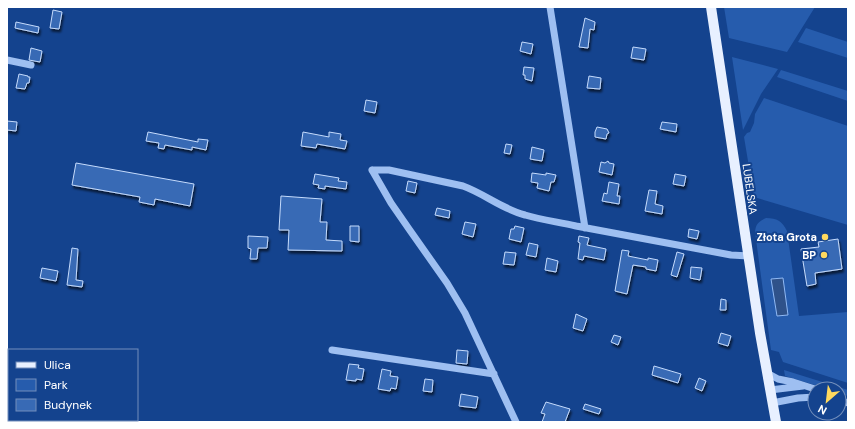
<svg xmlns="http://www.w3.org/2000/svg" width="855" height="429" font-family="'DM Sans',sans-serif">
	<style>
		.green { fill: #265cad }
		.water { fill: #2f528a; stroke: #90b9f4 }
		.building { fill: #386ab5; stroke: #c5dbfc; filter: url(#shadow) }
		.lines { fill: none; stroke-linecap: round; stroke-linejoin: round }
		.minor { stroke: #9ebff1; stroke-width: 7 }
		.major { stroke: #e8f0ff; stroke-width: 10 }
		.poi-dot { fill: #ffd95e; stroke: #14438e; stroke-width: 1.5 }
		.labels { text-anchor: middle; stroke-width: 4; stroke-linejoin: round; paint-order: stroke }
		.street-label { font-size: 11px; fill: #fff; stroke: #14438e }
		.poi-label { font-size: 11px; font-weight: bold; fill: #fff; stroke: #14438e; text-anchor: end }
	</style>
	<defs>
		<filter id="shadow"><feDropShadow dx="1.5" dy="3" stdDeviation="1" flood-color="#0009"/></filter>
	</defs>
	<rect width="100%" height="100%" fill="#14438e"/>
	<path class="green" d="M 724,7 L 815,7 L 787,52 L 729,38 Z
		M 806,28 L 848,42 L 848,58 L 798,42 Z
		M 732,57 L 778,69 L 761,94 L 743,130 Z
		M 781,70 L 848,91 L 848,101 L 777,77 Z
		M 764,98 L 848,126 L 848,225 L 754,197 L 744,137 L 747,133 L 750,132 L 754,123 L 755,114 Z
		M 766,218 C 777,218 782,221 787,231 L 799,316 L 848,312 L 848,383 L 783,362 L 779,352 L 771,350 L 755,232 C 756,224 758,222 766,218 Z
		M 784,370 L 848,390 L 848,396 L 839,393 L 839,389 L 828,389 L 785,376 Z"/>
	<path class="water" d="M 783,278 L 788,315 L 777,316 L 771,279 Z"/>
	<path class="building" d="M 53,10 L 62,12 L 59,29 L 50,28 Z
		M 585,18 L 595,22 L 594,30 L 590,29 L 588,48 L 579,47 Z
		M 16,22 L 39,27 L 38,33 L 15,28 Z
		M 522,42 L 533,44 L 531,54 L 520,51 Z
		M 633,47 L 646,49 L 644,60 L 631,58 Z
		M 31,48 L 42,51 L 40,62 L 29,60 Z
		M 524,67 L 534,68 L 532,81 L 525,79 L 525,75 L 523,75 Z
		M 19,74 L 28,76 L 28,77 L 30,77 L 29,83 L 27,83 L 25,89 L 16,88 Z
		M 589,76 L 601,78 L 600,89 L 587,88 Z
		M 366,100 L 377,102 L 375,113 L 364,111 Z
		M 7,121 L 17,122 L 16,131 L 7,130 Z
		M 662,122 L 677,124 L 676,132 L 660,129 Z
		M 597,127 L 607,129 L 609,133 L 607,134 L 606,139 L 595,137 L 595,132 Z
		M 148,132 L 198,142 L 198,139 L 208,140 L 206,150 L 192,147 L 192,150 L 165,145 L 164,149 L 158,148 L 159,143 L 146,141 Z
		M 303,132 L 329,137 L 329,132 L 341,134 L 340,140 L 347,141 L 345,149 L 317,144 L 316,148 L 301,146 Z
		M 506,144 L 512,145 L 510,154 L 504,153 Z
		M 532,147 L 544,150 L 542,161 L 530,159 Z
		M 608,161 L 609,163 L 614,164 L 612,175 L 599,172 L 601,162 L 605,163 Z
		M 76,163 L 194,184 L 190,206 L 155,199 L 154,205 L 139,202 L 140,197 L 72,185 Z
		M 532,173 L 546,175 L 546,173 L 556,175 L 554,182 L 551,182 L 549,191 L 537,188 L 538,183 L 531,182 Z
		M 315,174 L 339,178 L 338,181 L 347,182 L 346,189 L 325,186 L 325,189 L 318,188 L 319,185 L 313,184 Z
		M 675,174 L 686,176 L 684,186 L 673,184 Z
		M 408,181 L 417,183 L 415,193 L 406,191 Z
		M 609,182 L 619,184 L 617,196 L 620,196 L 619,204 L 602,201 L 604,193 L 607,194 Z
		M 649,190 L 657,191 L 655,204 L 663,206 L 662,214 L 645,211 Z
		M 281,196 L 322,199 L 320,222 L 327,222 L 326,240 L 342,241 L 342,251 L 288,250 L 289,230 L 279,230 Z
		M 437,208 L 450,211 L 449,218 L 435,215 Z
		M 465,222 L 476,224 L 473,237 L 462,234 Z
		M 350,226 L 359,226 L 359,242 L 350,241 Z
		M 515,226 L 524,228 L 521,242 L 509,239 L 511,229 L 514,229 Z
		M 689,229 L 699,231 L 697,239 L 688,237 Z
		M 248,236 L 268,237 L 267,248 L 258,248 L 257,259 L 250,259 L 251,249 L 248,248 Z
		M 579,236 L 589,238 L 587,245 L 606,249 L 604,260 L 584,256 L 583,260 L 578,259 L 580,243 L 578,242 Z
		M 838,239 L 842,269 L 815,273 L 816,284 L 807,286 L 801,249 L 819,247 L 818,242 Z
		M 529,243 L 538,245 L 536,257 L 526,255 Z
		M 72,248 L 78,249 L 76,280 L 83,281 L 82,287 L 67,285 Z
		M 622,250 L 629,251 L 628,256 L 648,260 L 648,258 L 658,260 L 656,271 L 646,269 L 646,267 L 633,265 L 627,294 L 615,291 Z
		M 505,252 L 516,253 L 514,265 L 503,264 Z
		M 677,252 L 684,254 L 677,277 L 671,275 Z
		M 547,258 L 558,261 L 556,272 L 545,270 Z
		M 691,267 L 702,268 L 700,280 L 690,278 Z
		M 42,268 L 58,271 L 56,281 L 40,278 Z
		M 721,299 L 726,300 L 726,310 L 720,310 Z
		M 576,314 L 587,319 L 583,331 L 573,328 Z
		M 721,333 L 731,336 L 728,346 L 718,343 Z
		M 614,335 L 621,337 L 618,345 L 611,342 Z
		M 457,350 L 468,351 L 467,364 L 456,363 Z
		M 349,364 L 359,365 L 358,368 L 364,369 L 362,380 L 356,379 L 356,381 L 346,380 Z
		M 654,366 L 681,374 L 678,383 L 652,375 Z
		M 382,369 L 391,371 L 390,376 L 398,377 L 396,389 L 391,388 L 390,391 L 378,389 Z
		M 699,378 L 706,381 L 702,391 L 695,388 Z
		M 425,379 L 433,380 L 432,392 L 423,391 Z
		M 461,394 L 478,397 L 476,408 L 459,406 Z
		M 546,402 L 570,409 L 565,422 L 542,422 L 545,414 L 541,413 Z
		M 585,404 L 601,409 L 599,414 L 583,409 Z"/>
	<g class="lines">
		<path class="minor" d="M 550,7 L 585,228
			M 7,60 L 31,65
			M 372,170 L 389,170 L 463,186 C 485,194 502,209 525,215 C 542,220 559,222 576,226 C 628,236 679,245 731,255 L 749,256
			M 372,170 L 391,203 L 409,229 L 447,283 L 465,313 L 516,422
			M 332,350 L 494,374
			M 767,373 L 778,379 L 793,382 L 815,389
			M 770,390 L 803,386
			M 839,400 L 848,403
			M 772,403 L 798,398 L 815,397"/>
		<path class="major" d="M 711,7 L 760,333 L 776,422"/>
	</g>
	<g class="poi-dot">
		<circle cx="825" cy="237" r="4"/>
		<circle cx="824" cy="255" r="4"/>
	</g>
	<g class="labels">
		<g class="street-label">
			<text transform="translate(750 189) rotate(82)" y="4">LUBELSKA</text>
		</g>
		<g class="poi-label">
			<text x="817" y="241">Złota Grota</text>
			<text x="816" y="259">BP</text>
		</g>
	</g>
	<rect width="855" height="429" fill="none" stroke="#ffffff" stroke-width="16"/>
	<rect x="8" y="349" width="130" height="72" fill="#14438e" stroke="#728ebb"/>
	<rect x="16" y="362" width="20" height="6" fill="#e8f0ff" stroke="#728ebb"/>
	<text x="44" y="369" font-size="12" fill="#ffffff">Ulica</text>
	<rect x="16" y="379" width="20" height="12" fill="#265cad" stroke="#728ebb"/>
	<text x="44" y="389" font-size="12" fill="#ffffff">Park</text>
	<rect x="16" y="399" width="20" height="12" fill="#386ab5" stroke="#728ebb"/>
	<text x="44" y="409" font-size="12" fill="#ffffff">Budynek</text>
	<g transform="translate(827 401) rotate(208)"><circle r="19" fill="#14438e" stroke="#728ebb"/>
	<path d="M0-3L7 15L0 10L-7 15Z" fill="#ffd95e"/>
	<text y="-6" font-size="11" font-weight="bold" text-anchor="middle" fill="#ffffff">N</text>
	</g>
</svg>
